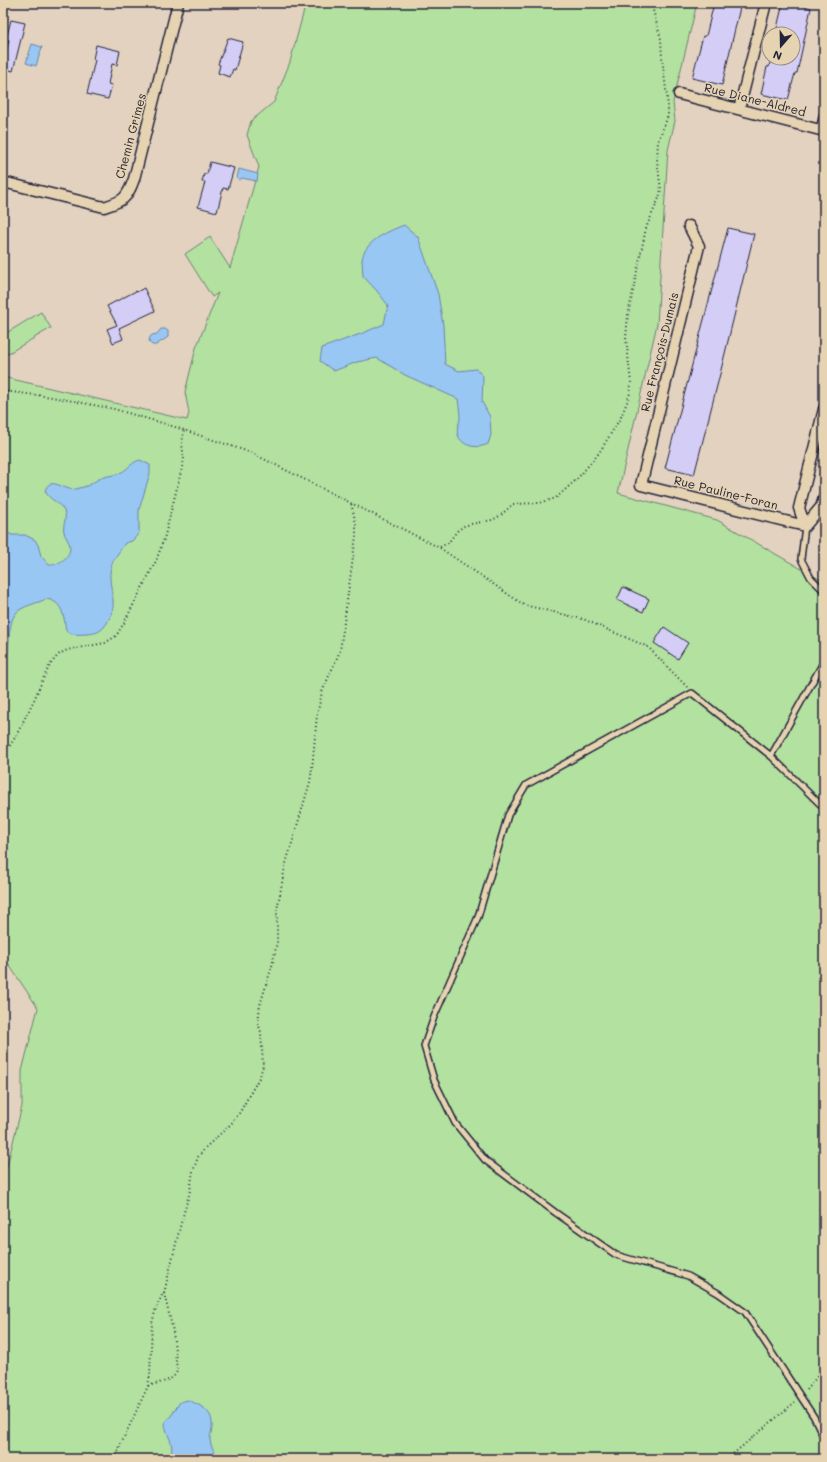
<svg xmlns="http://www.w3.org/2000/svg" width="827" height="1462" font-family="Mali,sans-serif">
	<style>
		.green { fill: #b3e1a0; stroke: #6a826e }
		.water { fill: #99c7f4; stroke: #6985aa }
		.building { fill: #d4cef7; stroke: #22223b }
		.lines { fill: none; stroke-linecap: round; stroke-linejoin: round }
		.service-casing { stroke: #22223b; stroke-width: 8 }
		.minor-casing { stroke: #22223b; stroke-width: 13 }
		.path { stroke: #22223b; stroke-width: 2; stroke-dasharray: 1 3; stroke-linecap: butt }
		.service { stroke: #e6d3b1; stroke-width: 5 }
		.minor { stroke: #e6d3b1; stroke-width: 10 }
		.labels { text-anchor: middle; stroke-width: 3; stroke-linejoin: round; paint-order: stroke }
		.street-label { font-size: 12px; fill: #22223b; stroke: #e6d3b1 }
	</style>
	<rect width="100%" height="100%" fill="#e2d2bf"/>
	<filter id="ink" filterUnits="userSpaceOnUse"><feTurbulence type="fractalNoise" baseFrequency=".025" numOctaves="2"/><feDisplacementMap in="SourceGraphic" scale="8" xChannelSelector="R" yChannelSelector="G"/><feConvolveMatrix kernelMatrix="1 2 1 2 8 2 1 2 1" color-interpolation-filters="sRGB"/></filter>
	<g filter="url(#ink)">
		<path class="green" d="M 306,3 L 697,3 L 673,102 L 675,121 L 668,150 L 657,324 L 618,493 L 717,520 L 824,582 L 824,1459 L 3,1459 L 3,1182 L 22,1106 L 22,1071 L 38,1008 L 3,956 L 3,377 L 187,420 L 189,413 L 185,392 L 196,348 L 218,293 L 212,297 L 185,254 L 210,237 L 230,268 L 259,167 L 247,135 L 251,121 L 274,102 L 290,62 Z
			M 41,312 L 51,328 L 7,354 L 3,347 L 3,335 Z"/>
		<path class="water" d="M 32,44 L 42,47 L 36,66 L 26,63 Z
			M 239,169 L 258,174 L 257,181 L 242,178 L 239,180 L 237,178 Z
			M 404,225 L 418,237 L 438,294 L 443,325 L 445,364 L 459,371 L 476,369 L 483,376 L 482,402 L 490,417 L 491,435 L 488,444 C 478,449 462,447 458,435 C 456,430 459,424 460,419 C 460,413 459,406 458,399 L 405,375 L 377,358 L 357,362 L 334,371 L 320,361 L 322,348 L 363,333 L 384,324 L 388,305 L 377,291 L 363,276 C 363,271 362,265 362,260 C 364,241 389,231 404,225 Z
			M 161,329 L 165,329 L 168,331 L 168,337 L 156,345 L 152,345 L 149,342 L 150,337 L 152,335 L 157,334 Z
			M 140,460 L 150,465 L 150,473 L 139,510 L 139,533 L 132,541 L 125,543 C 121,550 113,558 111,567 C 106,588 121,601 107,623 C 101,632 97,633 87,634 C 79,634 72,636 66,631 C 64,617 63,601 46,599 C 38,603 23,606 17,612 C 5,623 12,660 3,668 L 3,531 L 12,535 L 25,535 L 35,540 L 38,545 L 41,556 L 49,565 C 59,565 71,557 70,546 C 69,541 65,537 64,532 C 62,524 68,518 64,511 C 60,502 49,500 45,491 C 49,477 60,487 70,489 C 73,490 76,489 79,488 C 91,486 92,482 101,478 C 108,475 116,476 122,472 C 129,468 132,462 140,460 Z
			M 188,1400 C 199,1405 212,1410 212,1423 C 213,1429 210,1434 210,1439 C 210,1447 216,1453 220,1459 L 169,1459 C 177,1442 165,1437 165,1421 L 171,1416 L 180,1402 Z"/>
		<path class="building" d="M 714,3 L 741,3 L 722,85 L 692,78 L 703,36 L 706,36 Z
			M 783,3 L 791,3 L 811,8 L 797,73 L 795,73 L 788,100 L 761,94 L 767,67 L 769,67 L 771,58 L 793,58 L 793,32 L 777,28 Z
			M 11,20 L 25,23 L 13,71 L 3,68 L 3,56 L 5,57 L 9,40 L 6,39 Z
			M 228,38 L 243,42 L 235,70 L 233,69 L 230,77 L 218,73 L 220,65 L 218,64 Z
			M 96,45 L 120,51 L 117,65 L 112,64 L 108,84 L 112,85 L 108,99 L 87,94 L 95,60 L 93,59 Z
			M 210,162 L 234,168 L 228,189 L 223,188 L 217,212 L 198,207 L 205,182 L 202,182 L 204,174 L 207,174 Z
			M 728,228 L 754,234 L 719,378 L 694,475 L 665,468 Z
			M 144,288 L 155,311 L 119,328 L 123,339 L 113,343 L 107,329 L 117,325 L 107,306 L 136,291 L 137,292 Z
			M 623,587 L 649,599 L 643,612 L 617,600 Z
			M 664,627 L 688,643 L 678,659 L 654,643 Z"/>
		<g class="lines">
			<g class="service-casing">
				<path id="service" d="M 819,130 L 824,109
					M 805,526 L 801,559 L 811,578 L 824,591
					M 771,756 L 824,661
					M 824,808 L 771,756 L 692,693 L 526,785 L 508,815 L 478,917 L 434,1017 L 424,1046 L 434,1080 L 455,1123 L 485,1160 L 556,1213 L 616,1255 L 688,1276 L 718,1293 L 745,1312 L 814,1417 L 824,1438"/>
			</g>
			<g class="minor-casing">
				<path id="minor" d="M 679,94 L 824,131
					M 739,109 L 766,3
					M 3,182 L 104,207 C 123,201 127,199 134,179 L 178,3
					M 689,226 L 699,246 L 641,485 L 805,526
					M 805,526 L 799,508 L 824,409
					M 805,526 L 821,507 L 824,498"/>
			</g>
			<path class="path" d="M 3,391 L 52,397 L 114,409 L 169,425 L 252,453 L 440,548 L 524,605 L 583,619 L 648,647 L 687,687
				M 440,547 L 448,543 L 457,531 L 464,526 L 471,524 L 492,520 L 500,516 L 513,504 L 540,503 L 556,498 L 577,479 L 599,453 L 621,417 L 627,402 L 630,393 L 631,383 L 626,338 L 628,315 L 646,228 L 659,198 L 661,190 L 657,161 L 658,141 L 668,116 L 668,106 L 662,57 L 661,39 L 651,3
				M 3,750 L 9,747 L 16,736 L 34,700 L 43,679 L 50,665 L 58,655 L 67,650 L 105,643 L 116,636 L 124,623 L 156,561 L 164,539 L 184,460 L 182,443 L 184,430
				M 148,1386 C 159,1382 173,1382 177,1371 L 173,1331 L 164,1293
				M 807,1390 L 824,1367
				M 115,1459 L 121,1444 L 148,1386 L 150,1375 L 152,1323 L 156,1308 L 165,1289 L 181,1223 L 190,1191 L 193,1171 L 198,1157 L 206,1147 L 231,1124 L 240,1112 L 260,1076 L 263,1066 L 261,1032 L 258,1023 L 260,1005 L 272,966 L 277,942 L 277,910 L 285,867 L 310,782 L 312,769 L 317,715 L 322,692 L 340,651 L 356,536 L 356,524 L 351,503
				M 727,1459 L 795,1402"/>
			<use href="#service" class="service"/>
			<use href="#minor" class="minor"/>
		</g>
	</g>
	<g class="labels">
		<g class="street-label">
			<text transform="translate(755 100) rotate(14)" y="4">Rue Diane-Aldred</text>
			<text transform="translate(131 136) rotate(-75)" y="4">Chemin Grimes</text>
			<text transform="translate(660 352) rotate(-76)" y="4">Rue François-Dumais</text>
			<text transform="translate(726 493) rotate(14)" y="4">Rue Pauline-Foran</text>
		</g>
	</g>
	<rect width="827" height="1462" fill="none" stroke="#e6d3b1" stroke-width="16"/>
	<rect x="8" y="8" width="811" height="1446" fill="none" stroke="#22223b" stroke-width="1.5" filter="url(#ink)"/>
	<g transform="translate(781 46) rotate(200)"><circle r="19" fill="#e6d3b1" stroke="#988c82"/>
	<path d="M0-3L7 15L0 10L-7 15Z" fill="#22223b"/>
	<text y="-6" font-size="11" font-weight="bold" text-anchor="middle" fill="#22223b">N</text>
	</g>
</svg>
